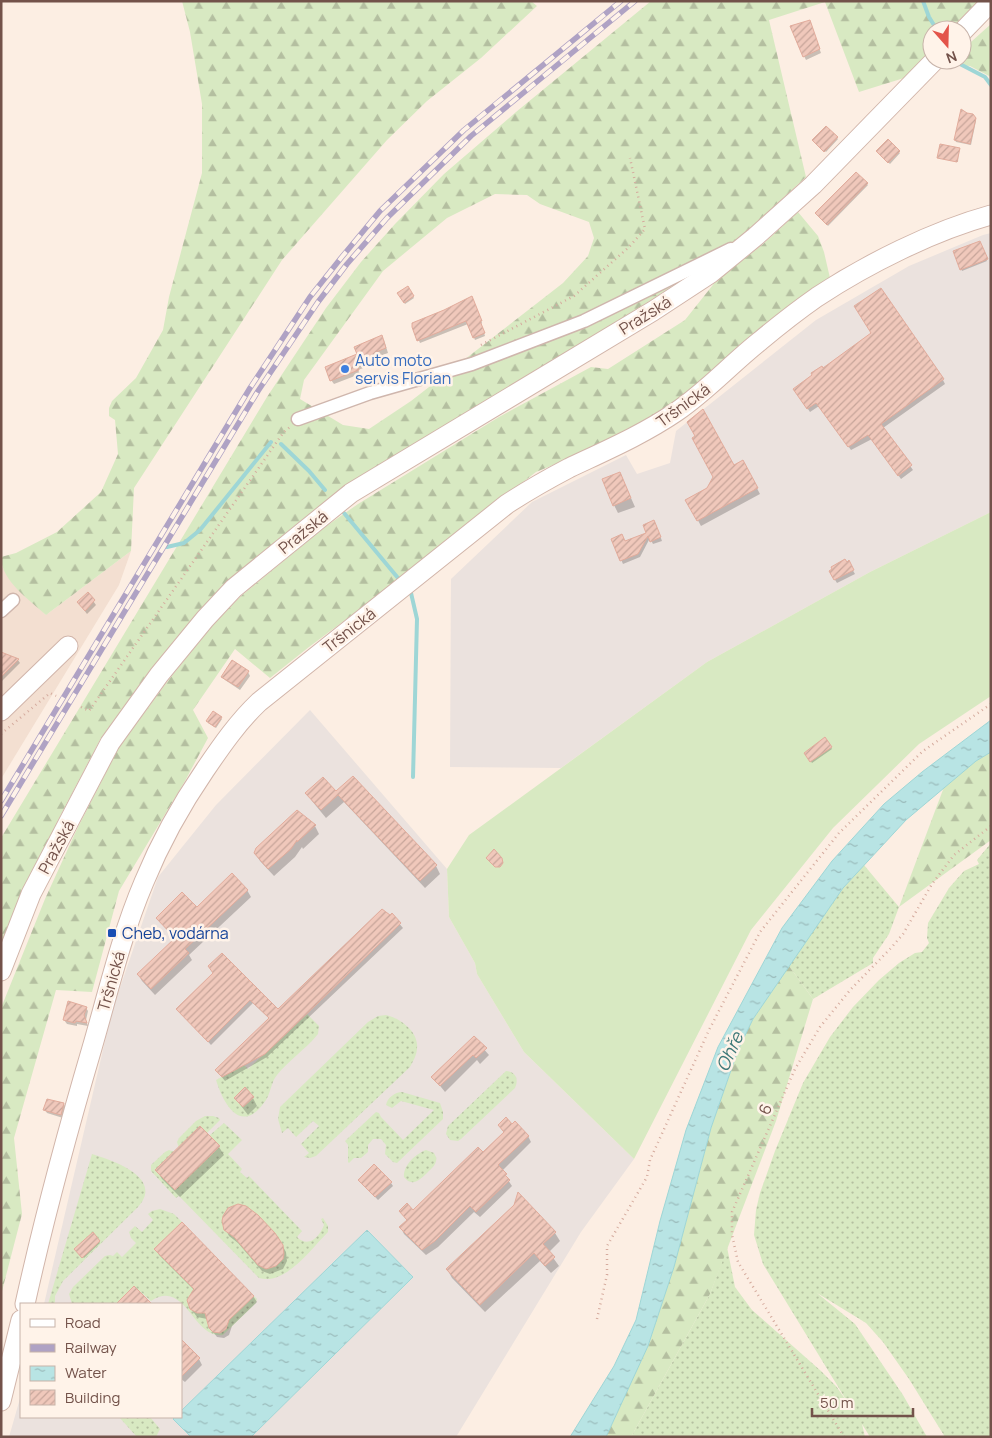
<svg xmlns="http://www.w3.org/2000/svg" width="992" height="1438" font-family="Manrope,sans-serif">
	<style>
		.residential { fill: #f3dfd1 }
		.industrial { fill: #ebe2de }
		.grass { fill: url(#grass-dots) }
		.forest { fill: url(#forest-firs); fill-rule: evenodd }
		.garden { fill: #d8e9c2 }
		.water { fill: url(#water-ripples); stroke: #9ed6d6 }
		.shadow { fill: #0003 }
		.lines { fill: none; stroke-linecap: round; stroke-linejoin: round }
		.stream { stroke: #9ed6d6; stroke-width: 4 }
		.building { fill: url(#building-hatch); stroke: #e2ac9c }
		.street-casing { stroke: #cfb6ad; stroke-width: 15 }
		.secondary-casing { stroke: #d1b5aa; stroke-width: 21 }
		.path { stroke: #d5ab9e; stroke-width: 2.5; stroke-dasharray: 1 4; stroke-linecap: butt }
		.street { stroke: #fff; stroke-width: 12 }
		.secondary { stroke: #fff; stroke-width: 19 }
		.rail-casing { stroke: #afa2c4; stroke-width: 5.5 }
		.rail { stroke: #fff3e9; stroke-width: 4; stroke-dasharray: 11; stroke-linecap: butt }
		.shop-dot { fill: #3f7fe0; stroke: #fff3e9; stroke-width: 2 }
		.transit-dot { fill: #1a4fb4; stroke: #fff3e9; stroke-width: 2 }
		.labels { text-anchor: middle; stroke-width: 5; stroke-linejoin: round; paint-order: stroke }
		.street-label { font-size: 16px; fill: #73524a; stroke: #fff3e9 }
		.shop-label { font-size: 16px; fill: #366cbe; stroke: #fff3e9; text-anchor: start }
		.transit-label { font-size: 16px; fill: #164399; stroke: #fff3e9; text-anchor: start }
		.water-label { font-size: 18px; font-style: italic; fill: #3e7878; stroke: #fff3e9 }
	</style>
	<defs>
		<pattern id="grass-dots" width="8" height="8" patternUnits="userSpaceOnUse" patternTransform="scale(1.25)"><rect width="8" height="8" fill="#d8e9c2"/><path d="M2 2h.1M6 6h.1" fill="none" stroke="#b4bfa0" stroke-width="1.8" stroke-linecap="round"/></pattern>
		<pattern id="forest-firs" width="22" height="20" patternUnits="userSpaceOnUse" patternTransform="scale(1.25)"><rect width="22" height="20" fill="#d8e9c2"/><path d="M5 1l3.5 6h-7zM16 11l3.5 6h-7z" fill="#b4bfa0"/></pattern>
		<pattern id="water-ripples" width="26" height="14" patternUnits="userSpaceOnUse" patternTransform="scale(1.25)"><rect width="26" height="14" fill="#b8e4e4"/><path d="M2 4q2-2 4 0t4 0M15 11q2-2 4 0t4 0" fill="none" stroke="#9abbbb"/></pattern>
		<pattern id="building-hatch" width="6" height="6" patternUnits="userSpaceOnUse" patternTransform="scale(1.25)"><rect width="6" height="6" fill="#f0c8bb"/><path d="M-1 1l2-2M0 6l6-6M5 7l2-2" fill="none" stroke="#c7a59a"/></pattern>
	</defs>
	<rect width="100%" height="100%" fill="#fceee3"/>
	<path class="residential" d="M 131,551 L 119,585 L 1,779 L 1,565 L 14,585 L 46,615 Z"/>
	<path class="industrial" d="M 991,233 L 991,512 L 870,572 L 707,662 L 561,768 L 450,767 L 451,579 L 532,502 L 626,455 L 637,474 L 670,463 L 676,431 L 816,320 L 909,266 L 983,235 Z
		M 310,710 L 447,869 L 449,917 L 475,963 L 477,974 L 524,1052 L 634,1159 L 581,1232 L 456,1437 L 9,1437 L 21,1395 L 21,1417 L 181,1417 L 181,1304 L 44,1304 L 112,1011 L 158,877 L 216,805 Z"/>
	<path class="grass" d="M 991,843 L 991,1437 L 945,1437 L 909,1379 L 883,1342 L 866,1323 L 817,1293 L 855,1324 L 903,1395 L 927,1437 L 870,1437 L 862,1424 L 865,1437 L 631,1437 L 710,1294 L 727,1247 L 735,1287 L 752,1310 L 821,1371 L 836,1386 L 848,1403 L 763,1264 L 754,1235 L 756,1210 L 760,1193 L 775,1151 L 803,1083 L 830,1037 L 853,1007 L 879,980 L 899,963 L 915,953 L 922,952 L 929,943 L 927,938 L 928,923 L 949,888 L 964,871 L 979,864 L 977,860 Z
		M 864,865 L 899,907 L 889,934 L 873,958 L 873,963 L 813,999 L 789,966 L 843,888 Z
		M 307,1014 L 319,1026 L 318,1034 C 306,1049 289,1060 277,1075 C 271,1082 271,1092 266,1100 C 242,1136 224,1106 216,1080 L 244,1065 L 248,1069 Z
		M 386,1015 C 400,1018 419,1032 417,1048 C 417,1055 413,1061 410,1067 L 316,1156 L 310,1158 L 304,1157 L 309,1153 L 301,1144 L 319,1126 L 313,1121 L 296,1137 L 288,1128 L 282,1133 L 278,1119 L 280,1107 L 368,1022 L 378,1016 Z
		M 506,1071 C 516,1072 519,1079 515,1088 L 461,1139 L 458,1141 L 450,1140 L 446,1134 L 448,1126 Z
		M 402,1092 L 440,1103 L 443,1112 L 443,1119 L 397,1163 L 393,1162 L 385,1154 L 386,1145 L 381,1139 L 373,1139 L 368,1145 L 368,1152 L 361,1158 L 354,1158 L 349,1163 L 348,1162 L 348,1145 L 345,1141 L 376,1112 L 379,1113 L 381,1117 L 403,1140 L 434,1110 L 401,1101 L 392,1108 L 386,1105 C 387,1098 395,1092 402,1092 Z
		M 205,1116 L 213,1116 L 219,1118 L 220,1120 L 207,1133 L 200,1127 L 179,1148 L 177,1142 L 179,1138 L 196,1121 Z
		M 224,1123 L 242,1140 L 228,1154 L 242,1169 L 240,1172 L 247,1178 L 249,1176 L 302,1231 L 297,1237 C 308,1248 319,1238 324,1225 L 321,1219 L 323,1218 L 328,1226 L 328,1232 C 311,1249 285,1286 259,1278 L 179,1196 L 176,1198 L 151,1171 L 151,1165 L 165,1152 L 169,1150 L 175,1152 L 155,1170 L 175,1190 L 210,1135 Z
		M 426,1150 L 434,1153 C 436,1157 437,1158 436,1161 C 435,1166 431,1169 428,1172 C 421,1179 412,1188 404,1177 C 403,1166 415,1154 426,1150 Z
		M 92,1154 C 111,1160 165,1177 138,1207 L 63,1281 L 55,1296 L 55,1304 L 48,1304 Z
		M 160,1209 L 174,1214 L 182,1222 L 155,1249 L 239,1310 L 254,1296 L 257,1299 L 256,1303 L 223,1335 C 193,1340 186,1278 151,1301 L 134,1286 L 116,1304 L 72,1304 L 69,1294 L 73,1287 L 105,1256 L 110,1255 L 113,1256 L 117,1252 L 122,1257 L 136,1243 L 131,1238 L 129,1232 L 135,1226 L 142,1232 L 153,1220 L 148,1214 L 152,1211 Z
		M 119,1417 L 150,1417 L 160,1429 L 156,1437 L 137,1437 Z"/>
	<path class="forest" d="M 182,1 L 531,1 L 537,6 L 481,58 L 427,101 L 387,140 L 282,260 L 134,488 L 131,551 L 46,615 C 30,600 1,581 1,557 L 16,553 L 57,532 L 101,492 L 118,454 L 115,420 L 109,416 L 109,408 L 112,401 L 136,378 L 163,330 L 169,297 L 202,173 L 202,104 L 190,32 Z
		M 651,1 L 978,1 L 950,30 L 932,30 L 932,49 L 904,78 L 859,92 L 825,2 L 769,20 L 806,177 L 749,229 L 705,265 L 648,302 L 346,487 L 313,511 L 227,581 L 197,613 L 151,669 L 101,738 L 58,820 L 26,891 L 1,953 L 1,838 L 267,397 L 326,308 L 361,262 L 395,224 L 444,174 L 516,112 ZM 495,194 L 527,195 L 540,204 L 589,222 L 594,238 L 588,256 L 563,283 L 411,401 L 369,429 L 343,425 L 300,399 L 304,380 L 383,271 L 447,218 Z
		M 991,24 L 991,77 L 970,66 L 947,64 L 951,60 L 962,60 L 962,50 Z
		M 798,212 L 818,236 L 824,252 L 830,278 L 673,405 L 623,436 L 536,472 L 408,573 L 309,647 L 270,678 L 235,649 L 193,710 L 208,738 L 185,781 L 119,891 L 92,992 L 56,990 L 14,1138 L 22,1214 L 1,1295 L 1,1008 L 45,899 L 77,829 L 118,749 L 167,682 L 212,626 L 241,596 L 325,527 L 358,504 L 499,417 L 591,367 L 608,369 L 685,320 L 716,281 L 762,245 Z
		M 991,752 L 991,840 L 899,907 L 944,787 L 976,761 Z
		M 789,966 L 813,999 L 776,1121 L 710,1294 L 631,1437 L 606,1437 L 648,1345 L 674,1267 L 711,1128 L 738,1050 L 753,1019 Z"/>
	<path class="garden" d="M 991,512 L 991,696 L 919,744 L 833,828 L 751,930 L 634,1159 L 524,1052 L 477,974 L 475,963 L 449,917 L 447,869 L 469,835 L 707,662 L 870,572 Z"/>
	<path class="water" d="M 991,720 L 991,752 L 976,761 L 906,820 L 843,888 L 753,1019 L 738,1050 L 711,1128 L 674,1267 L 648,1346 L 606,1437 L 570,1437 L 614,1366 L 636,1320 L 660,1221 L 686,1130 L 718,1047 L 782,928 L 832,861 L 884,804 L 922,772 Z
		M 367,1230 L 413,1277 L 251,1437 L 191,1437 L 173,1419 L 175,1417 L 181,1417 L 181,1411 Z"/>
	<path class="shadow" d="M 811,26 L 821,53 L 806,60 L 804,56 Z
		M 972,115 L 976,121 L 971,145 L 956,142 L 955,140 Z
		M 837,138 L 838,139 L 826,152 L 815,142 Z
		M 888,141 L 900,153 L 890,164 L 879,153 Z
		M 959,149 L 958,162 L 939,158 Z
		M 867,184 L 868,185 L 828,226 L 818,215 Z
		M 979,242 L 987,261 L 962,271 L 954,252 Z
		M 408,288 L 414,298 L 405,304 L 399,293 Z
		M 473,300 L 482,323 L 481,324 L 485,336 L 475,340 L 468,324 L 420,343 L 413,327 Z
		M 384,340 L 388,353 L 377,357 L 379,362 L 358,370 L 360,374 L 334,384 L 331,380 L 359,355 Z
		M 823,369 L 943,380 L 945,384 L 883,428 L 913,470 L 901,479 L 872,439 L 851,450 L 819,406 L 810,412 L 797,393 Z
		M 743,462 L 760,494 L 701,526 L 687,500 L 708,489 Z
		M 620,473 L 635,507 L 618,513 L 614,505 Z
		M 656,525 L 662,541 L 653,544 L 650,538 L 640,557 L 623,564 L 612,539 L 625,542 L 648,533 Z
		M 848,562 L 855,574 L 837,583 L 830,572 Z
		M 88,594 L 96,605 L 87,614 L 78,602 Z
		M 1,654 L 18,660 L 20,663 L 1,682 Z
		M 248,672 L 250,676 L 240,690 L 225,680 L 223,677 Z
		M 221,718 L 222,719 L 216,728 L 208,723 Z
		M 825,739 L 832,749 L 812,763 L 805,753 Z
		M 307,793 L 336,793 L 436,866 L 440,874 L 425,888 L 344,802 L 326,818 L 312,801 Z
		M 315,826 L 319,834 L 303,849 L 302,847 L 295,857 L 274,876 L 260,861 L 255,853 Z
		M 247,890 L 251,897 L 189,955 L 192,960 L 155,995 L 142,981 L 138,974 L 175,939 L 158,918 L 197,909 Z
		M 392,915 L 403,928 L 267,1057 L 225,1081 L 216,1070 L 270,1019 L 253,1003 L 211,1045 L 178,1009 L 214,974 L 278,1011 Z
		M 86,1008 L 88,1011 L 86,1020 L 88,1026 L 77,1024 L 77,1026 L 67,1024 L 64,1020 Z
		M 474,1038 L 489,1055 L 480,1064 L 477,1060 L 445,1092 L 433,1077 Z
		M 235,1098 L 253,1098 L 257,1106 L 248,1115 Z
		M 64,1104 L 66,1108 L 63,1118 L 47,1113 L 45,1110 Z
		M 499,1125 L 512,1126 L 528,1136 L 531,1142 L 502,1171 L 512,1186 L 480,1217 L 474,1212 L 438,1247 L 426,1255 L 404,1234 L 401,1228 L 408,1221 L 401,1212 L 413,1211 L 483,1154 L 504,1133 Z
		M 219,1147 L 224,1155 L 180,1197 L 162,1179 L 157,1171 Z
		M 362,1183 L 391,1183 L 393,1186 L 378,1200 Z
		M 519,1195 L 555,1233 L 560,1241 L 549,1252 L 559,1266 L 551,1273 L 540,1261 L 485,1312 L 452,1278 L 447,1269 L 515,1205 Z
		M 226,1230 L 282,1245 L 286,1252 L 287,1261 L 283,1269 L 270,1274 L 262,1271 L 238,1243 L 229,1236 Z
		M 93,1234 L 100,1243 L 84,1258 L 77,1251 Z
		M 156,1249 L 253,1296 L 257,1302 L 232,1326 L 229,1335 L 224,1338 L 217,1337 L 210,1328 L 207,1319 L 197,1317 L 189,1306 L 194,1290 L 159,1255 Z
		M 181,1341 L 199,1359 L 202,1365 L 185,1382 L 181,1379 Z"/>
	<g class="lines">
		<path class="stream" d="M 923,1 L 929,17 L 937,30
			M 956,60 L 958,63 L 985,77 L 991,85
			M 281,444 L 309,471 L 325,490
			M 344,513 L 398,578
			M 167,547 L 184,543 L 200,530 L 271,442
			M 411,593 L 417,619 L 413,777"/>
	</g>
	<path class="building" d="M 810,20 L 820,49 L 803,57 L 790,26 Z
		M 961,109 L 967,113 L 973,114 L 976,118 L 970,144 L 954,140 Z
		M 826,126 L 838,137 L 824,152 L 812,140 Z
		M 888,139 L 900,151 L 888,163 L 876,151 Z
		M 940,144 L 960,148 L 957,162 L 937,158 Z
		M 856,172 L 868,183 L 827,225 L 815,213 Z
		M 980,241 L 988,259 L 960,270 L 953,251 Z
		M 408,286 L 414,296 L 404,303 L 397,293 Z
		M 881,288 L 944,379 L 881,424 L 912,465 L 898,476 L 868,435 L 848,447 L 816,403 L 807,409 L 793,389 L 812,375 L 811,373 L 822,366 L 823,368 L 871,333 L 854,306 Z
		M 472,296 L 482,321 L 480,321 L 485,333 L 473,338 L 466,321 L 417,341 L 412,327 L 412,323 L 444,310 Z
		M 382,335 L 386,348 L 376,352 L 378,357 L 357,365 L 359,370 L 330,381 L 325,367 L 357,354 L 354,347 Z
		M 703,409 L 734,465 L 743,460 L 758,488 L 697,521 L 685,500 L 707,488 L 713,477 L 692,438 L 695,436 L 687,422 Z
		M 620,472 L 631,498 L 613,506 L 602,479 Z
		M 654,520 L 661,537 L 650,542 L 648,536 L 638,554 L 620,561 L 611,539 L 622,534 L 625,541 L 646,533 L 643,525 Z
		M 845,559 L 847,562 L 849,560 L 854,570 L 834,580 L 829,571 L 832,569 L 831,567 Z
		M 88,592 L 95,600 L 85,611 L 77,602 Z
		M 1,652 L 19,659 L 1,677 Z
		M 232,660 L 249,671 L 238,687 L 221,677 Z
		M 213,711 L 222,717 L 215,727 L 206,721 Z
		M 825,737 L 832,747 L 810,762 L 804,753 Z
		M 353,776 L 437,865 L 420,881 L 338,795 L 321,810 L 305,793 L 323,777 L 336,791 Z
		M 297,810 L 316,825 L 297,842 L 297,840 L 291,849 L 268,869 L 254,853 L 256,848 Z
		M 494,849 L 502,858 L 503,863 L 500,867 L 495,867 L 486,858 Z
		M 232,873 L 248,890 L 185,949 L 189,953 L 151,989 L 137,974 L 175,938 L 156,918 L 182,892 L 197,907 Z
		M 382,909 L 390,915 L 392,913 L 401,923 L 265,1054 L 222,1077 L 215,1070 L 269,1018 L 250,1000 L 208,1042 L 176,1009 L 213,973 L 208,966 L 222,953 L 278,1009 Z
		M 68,1001 L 87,1007 L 84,1015 L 87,1023 L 76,1021 L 75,1023 L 63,1020 Z
		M 474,1036 L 487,1048 L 476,1058 L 473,1055 L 440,1086 L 431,1077 Z
		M 245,1087 L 254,1097 L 243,1107 L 234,1098 Z
		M 47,1099 L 64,1103 L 61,1115 L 43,1110 Z
		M 506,1117 L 512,1124 L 515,1121 L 529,1136 L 498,1165 L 507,1174 L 505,1175 L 510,1180 L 476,1212 L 470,1206 L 435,1241 L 422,1250 L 399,1227 L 407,1220 L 399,1211 L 407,1203 L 413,1210 L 478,1147 L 483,1152 L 504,1132 L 498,1125 Z
		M 200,1126 L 220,1146 L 175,1190 L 155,1170 Z
		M 374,1164 L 392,1182 L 375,1197 L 358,1180 Z
		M 518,1192 L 556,1232 L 543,1244 L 555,1257 L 545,1266 L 534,1253 L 480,1305 L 446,1269 L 514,1205 Z
		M 238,1204 L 246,1206 L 258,1215 L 275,1233 L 283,1245 L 284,1254 L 283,1259 L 276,1266 L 266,1269 L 258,1265 L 234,1237 L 224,1230 L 222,1221 L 223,1216 L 228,1208 Z
		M 182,1222 L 254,1296 L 229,1320 L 226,1329 L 220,1333 L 213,1332 L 209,1328 L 205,1313 L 197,1313 L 190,1309 L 187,1300 L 194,1289 L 154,1249 Z
		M 93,1232 L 100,1241 L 82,1258 L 74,1249 Z
		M 134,1286 L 152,1304 L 116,1304 Z
		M 181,1339 L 200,1358 L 181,1377 Z"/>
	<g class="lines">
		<g class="street-casing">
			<path id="street" d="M 298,419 L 370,393 L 472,364 L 584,321 L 731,249
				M 1,611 L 13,600"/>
		</g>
		<g class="secondary-casing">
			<path id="secondary" d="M 962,32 L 991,2
				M 1,711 L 68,646
				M 1,971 L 31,894 L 110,743 L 159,675 L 205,619 L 234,588 L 351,493 L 653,311 L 711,273 L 755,237 L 813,185 L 935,60
				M 25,1304 C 44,1218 67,1133 92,1048 C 108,993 121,936 144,882 C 160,843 181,805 205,770 C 222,745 238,722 259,702 L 507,504 C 527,491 548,479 569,468 C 607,450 642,435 676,412 C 707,391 731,364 760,341 C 778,326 797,311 817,297 C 867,264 933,231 991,215
				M 1,1401 L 21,1320"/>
		</g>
		<path class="path" d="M 481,345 L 574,296 L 629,247 L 645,229 L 630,158
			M 81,707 L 89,711 L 283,433 L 290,427
			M 1,734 L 50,693 L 56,696
			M 597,1319 L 607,1275 L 607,1246 L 647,1177 L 650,1160 L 709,1030 L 760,932 L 839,833 L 923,751 L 991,704
			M 844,1437 L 738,1262 L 732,1235 L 732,1212 L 795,1069 L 820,1027 L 851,989 L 891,948 L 903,934 L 932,884 L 954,855 L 991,826"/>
		<use href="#street" class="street"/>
		<use href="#secondary" class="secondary"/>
		<g class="rail-casing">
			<path id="rail" d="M 1,801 L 250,388 L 310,297 L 341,258 L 380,211 L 464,130 L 621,1
				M 1,816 L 258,391 L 318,302 L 347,264 L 387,218 L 471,136 L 635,1"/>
		</g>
		<use href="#rail" class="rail"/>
	</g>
	<circle class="shop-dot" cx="345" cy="369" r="5"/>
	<rect class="transit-dot" x="107" y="928" width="10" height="10" rx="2.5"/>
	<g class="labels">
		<g class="street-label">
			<text transform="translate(645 315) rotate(-32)" y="6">Pražská</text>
			<text transform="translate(683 405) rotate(-36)" y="6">Tršnická</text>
			<text transform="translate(303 532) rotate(-39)" y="6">Pražská</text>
			<text transform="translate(349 630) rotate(-38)" y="6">Tršnická</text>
			<text transform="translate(56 847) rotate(-62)" y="6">Pražská</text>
			<text transform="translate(111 981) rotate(-74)" y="6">Tršnická</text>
			<text transform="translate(765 1109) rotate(-66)" y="6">6</text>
		</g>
		<g class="shop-label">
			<text x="355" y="366">Auto moto<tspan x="355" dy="18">servis Florian</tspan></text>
		</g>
		<g class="transit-label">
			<text x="122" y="939">Cheb, vodárna</text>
		</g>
		<g class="water-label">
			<text transform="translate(730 1052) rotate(-66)" y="6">Ohře</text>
		</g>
	</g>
	<rect width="992" height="1438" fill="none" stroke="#73524a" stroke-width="5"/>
	<rect x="20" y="1303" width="162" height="115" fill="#fff3e9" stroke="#c7b3a9"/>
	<rect x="30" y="1319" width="25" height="8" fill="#ffffff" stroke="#c7b3a9"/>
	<text x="65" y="1328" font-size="15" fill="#73524a">Road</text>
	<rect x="30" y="1344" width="25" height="8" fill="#afa2c4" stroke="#c7b3a9"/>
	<text x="65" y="1353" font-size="15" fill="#73524a">Railway</text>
	<rect x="30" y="1366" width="25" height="15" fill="url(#water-ripples)" stroke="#c7b3a9"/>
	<text x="65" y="1378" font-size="15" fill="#73524a">Water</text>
	<rect x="30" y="1390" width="25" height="15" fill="url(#building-hatch)" stroke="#c7b3a9"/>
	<text x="65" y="1403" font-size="15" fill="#73524a">Building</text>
	<g transform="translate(947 45) rotate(160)"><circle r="24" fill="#fff3e9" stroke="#c7b3a9"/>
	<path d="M0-4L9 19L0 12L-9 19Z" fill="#e3544a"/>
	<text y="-8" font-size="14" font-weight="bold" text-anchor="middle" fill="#73524a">N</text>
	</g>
	<path d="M812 1408v8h101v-8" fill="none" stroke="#73524a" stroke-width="2.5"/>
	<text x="820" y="1408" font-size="15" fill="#73524a" stroke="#fff3e9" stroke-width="4" paint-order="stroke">50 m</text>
</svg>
